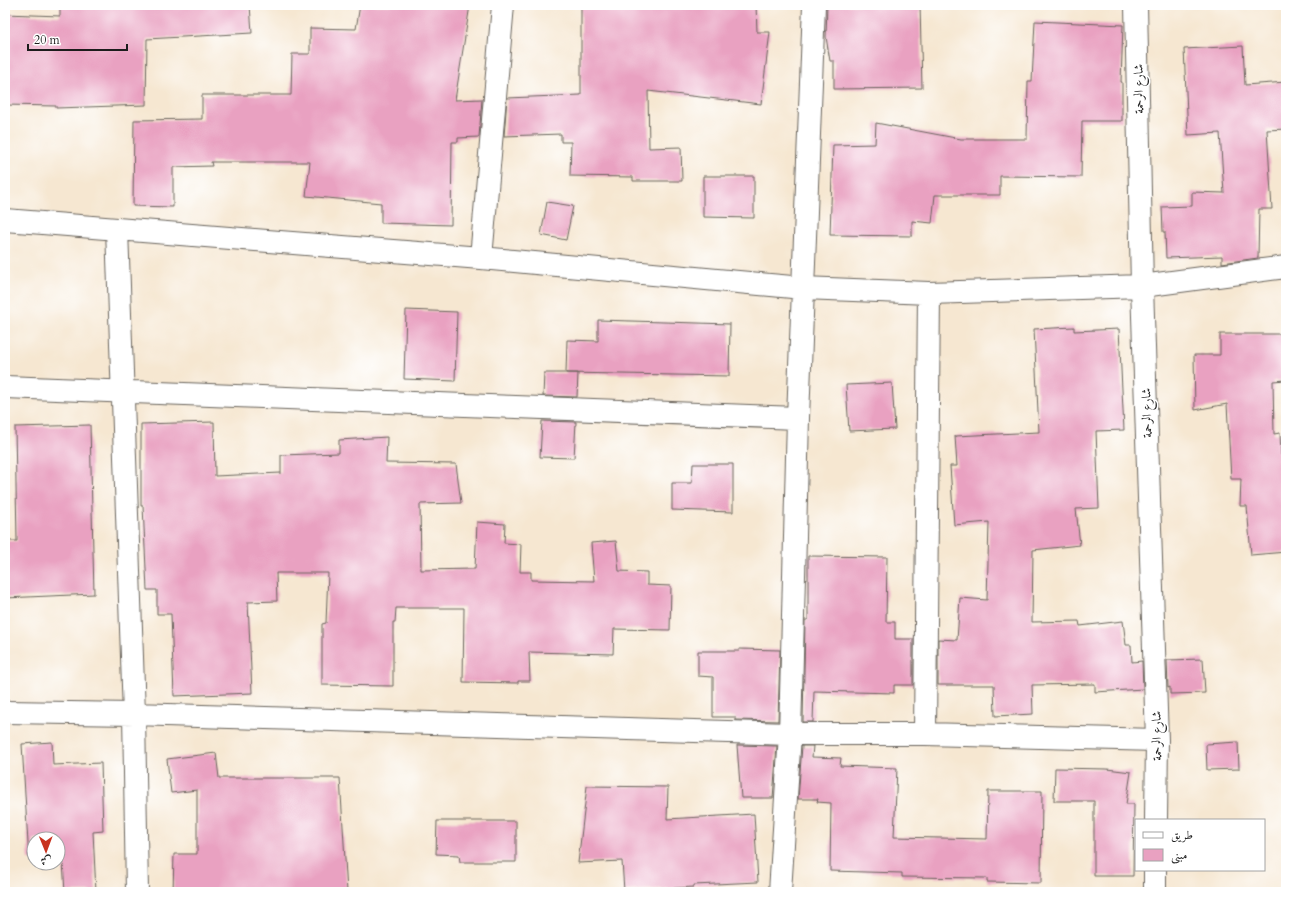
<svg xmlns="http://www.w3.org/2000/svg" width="1291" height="897" font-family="Cardo,Amiri,serif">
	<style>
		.building { fill: #e9a1c1 }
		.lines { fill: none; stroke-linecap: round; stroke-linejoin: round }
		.street-casing { stroke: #68635b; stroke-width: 24 }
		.street { stroke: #fff; stroke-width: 22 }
		.labels { text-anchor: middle; stroke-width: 3; stroke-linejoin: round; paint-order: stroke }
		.street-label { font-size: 13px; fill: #1c1c1c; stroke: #fff }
	</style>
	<rect width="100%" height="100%" fill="#fff"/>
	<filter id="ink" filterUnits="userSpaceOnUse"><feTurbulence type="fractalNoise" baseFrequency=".025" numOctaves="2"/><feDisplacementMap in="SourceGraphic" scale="8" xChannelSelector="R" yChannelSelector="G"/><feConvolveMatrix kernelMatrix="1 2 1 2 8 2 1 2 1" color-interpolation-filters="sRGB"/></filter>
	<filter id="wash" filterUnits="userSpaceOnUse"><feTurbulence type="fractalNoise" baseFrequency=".012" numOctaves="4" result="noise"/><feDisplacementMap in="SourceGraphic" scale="16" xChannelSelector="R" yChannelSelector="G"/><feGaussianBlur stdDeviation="0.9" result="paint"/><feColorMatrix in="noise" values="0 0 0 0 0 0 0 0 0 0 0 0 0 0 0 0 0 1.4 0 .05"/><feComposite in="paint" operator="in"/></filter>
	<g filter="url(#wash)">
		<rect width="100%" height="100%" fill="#f6e7d1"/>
		<g id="blocks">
			<path class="building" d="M 60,5 L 250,5 L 252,33 L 147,39 L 146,105 L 56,108 L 56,106 L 5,105 L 5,14 L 60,16 Z
				M 360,5 L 470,5 L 455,100 L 482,99 L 479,137 L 458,138 L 458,142 L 452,142 L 451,225 L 381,223 L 381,203 L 306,196 L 310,162 L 211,162 L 212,166 L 173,167 L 173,207 L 133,206 L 134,120 L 202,119 L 202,95 L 291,95 L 292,54 L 310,54 L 310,28 L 356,29 Z
				M 581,5 L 756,5 L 757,32 L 770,32 L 761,104 L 648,91 L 649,148 L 681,147 L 682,181 L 633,181 L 633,177 L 570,176 L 571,142 L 561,142 L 561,134 L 504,136 L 507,98 L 581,95 Z
				M 827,5 L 920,5 L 922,88 L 834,89 L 834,61 L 830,61 L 826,37 Z
				M 1035,21 L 1123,25 L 1121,82 L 1122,82 L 1122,121 L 1082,121 L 1081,177 L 1000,176 L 1000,195 L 935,195 L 932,223 L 912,221 L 912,236 L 830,235 L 833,145 L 875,144 L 876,123 L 961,139 L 1027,139 L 1028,81 L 1032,81 Z
				M 1243,46 L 1245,85 L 1286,82 L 1286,129 L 1267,130 L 1272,209 L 1259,209 L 1258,258 L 1222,263 L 1222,256 L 1166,258 L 1165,232 L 1163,232 L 1162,207 L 1192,206 L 1192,192 L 1224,193 L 1220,133 L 1188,135 L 1184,49 Z
				M 703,176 L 754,176 L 754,218 L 703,217 Z
				M 547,202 L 573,206 L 566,240 L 541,235 Z
				M 406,310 L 457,312 L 455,381 L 404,379 Z
				M 598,320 L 730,324 L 729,376 L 566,373 L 567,340 L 598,341 Z
				M 1074,327 L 1074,331 L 1119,329 L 1124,430 L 1096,431 L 1099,508 L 1076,509 L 1080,545 L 1033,550 L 1032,622 L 1079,621 L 1080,626 L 1123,621 L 1126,645 L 1131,645 L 1132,662 L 1142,661 L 1143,689 L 1095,692 L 1095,684 L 1032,685 L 1033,714 L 995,716 L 994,685 L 938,685 L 938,639 L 957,640 L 960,598 L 987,600 L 989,522 L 954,525 L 950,466 L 957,466 L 955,436 L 1039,432 L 1034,329 Z
				M 1220,334 L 1286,334 L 1286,380 L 1273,381 L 1274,434 L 1280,433 L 1281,455 L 1286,456 L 1286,552 L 1251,555 L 1247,506 L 1240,506 L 1241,479 L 1231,479 L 1227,404 L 1195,410 L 1194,355 L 1220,355 Z
				M 544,373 L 578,373 L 577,397 L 543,396 Z
				M 892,383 L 895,429 L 849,431 L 846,385 Z
				M 542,421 L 576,422 L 574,458 L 540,457 Z
				M 214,422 L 215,476 L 281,473 L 281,455 L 339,453 L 339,440 L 387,437 L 386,463 L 456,464 L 461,503 L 420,504 L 421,570 L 475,569 L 477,522 L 505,524 L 504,543 L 521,544 L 520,572 L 531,572 L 531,580 L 594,581 L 591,543 L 616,541 L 619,571 L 647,572 L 647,585 L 671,586 L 670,630 L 614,629 L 613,654 L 529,652 L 530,681 L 518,681 L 518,683 L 463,682 L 464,608 L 396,608 L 395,622 L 393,622 L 393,686 L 322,685 L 322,624 L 326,623 L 328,573 L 276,573 L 277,601 L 248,602 L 252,693 L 174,696 L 171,614 L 157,614 L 157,590 L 147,590 L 143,506 L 141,506 L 141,424 Z
				M 90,425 L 94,594 L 5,598 L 5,541 L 17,541 L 15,427 Z
				M 693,464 L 733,464 L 733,512 L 672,510 L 672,483 L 692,483 Z
				M 808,556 L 887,557 L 886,622 L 895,622 L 895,639 L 913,639 L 913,685 L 894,685 L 894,693 L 814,691 L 813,722 L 803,722 L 805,620 L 808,620 Z
				M 739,649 L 780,650 L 778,721 L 735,720 L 735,717 L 713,717 L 713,677 L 698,676 L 698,651 L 739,651 Z
				M 1203,659 L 1205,693 L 1170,694 L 1170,687 L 1168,688 L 1167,660 Z
				M 52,742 L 53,765 L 101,763 L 103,831 L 93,832 L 96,892 L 65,892 L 63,862 L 58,862 L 58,839 L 34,839 L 34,860 L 29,860 L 22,744 Z
				M 1238,742 L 1239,769 L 1207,770 L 1206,744 Z
				M 737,745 L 777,746 L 773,798 L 741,798 Z
				M 802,746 L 813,746 L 812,757 L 841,758 L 840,766 L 897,768 L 894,837 L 987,839 L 988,791 L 1042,791 L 1041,883 L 987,882 L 987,878 L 902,877 L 902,873 L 830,871 L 831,803 L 817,802 L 818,799 L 798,799 Z
				M 216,753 L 219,778 L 340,778 L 347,892 L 173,892 L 174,854 L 197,854 L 197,790 L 171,793 L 167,759 Z
				M 1055,768 L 1107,769 L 1131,772 L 1126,804 L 1134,804 L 1133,876 L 1094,876 L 1094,801 L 1054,801 Z
				M 587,786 L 668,787 L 667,819 L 754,814 L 758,882 L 694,885 L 694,887 L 624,891 L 622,861 L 578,863 Z
				M 437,821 L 516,821 L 516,862 L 460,862 L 459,855 L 436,854 Z"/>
		</g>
	</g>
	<g filter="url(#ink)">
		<use href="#blocks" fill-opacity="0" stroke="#68635b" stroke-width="1"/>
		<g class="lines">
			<g class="street-casing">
				<path id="street" d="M 1136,5 L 1142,286 L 1157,740 L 1156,820
					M 5,220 L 481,258 L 803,288 L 929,293 L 1142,286 L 1286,267
					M 117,229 L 134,714 L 137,892
					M 481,258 L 503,5
					M 5,387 L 798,418
					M 5,712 L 134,714 L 790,734 L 925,734 L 1157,740
					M 925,734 L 929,293
					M 780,892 L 790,734 L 798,418 L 814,5
					M 1155,892 L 1155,870"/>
			</g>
			<use href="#street" class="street"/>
		</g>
	</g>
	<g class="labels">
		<g class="street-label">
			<text transform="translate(1138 89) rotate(-91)" y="5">شارع الرحمة</text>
			<text transform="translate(1146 413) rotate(-92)" y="5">شارع الرحمة</text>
			<text transform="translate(1156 736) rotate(-91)" y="5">شارع الرحمة</text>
		</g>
	</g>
	<rect width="1291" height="897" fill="none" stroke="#fff" stroke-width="20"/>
	<rect x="1135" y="819" width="130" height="52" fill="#ffffff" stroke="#a4a4a4"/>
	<rect x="1143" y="832" width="20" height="6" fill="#ffffff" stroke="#a4a4a4"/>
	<text x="1171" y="839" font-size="12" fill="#1c1c1c">طريق</text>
	<rect x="1143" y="849" width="20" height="12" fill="#e9a1c1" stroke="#a4a4a4"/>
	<text x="1171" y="859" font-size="12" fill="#1c1c1c">مبنى</text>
	<g transform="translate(46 851) rotate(179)"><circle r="19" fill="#ffffff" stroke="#a4a4a4"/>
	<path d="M0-3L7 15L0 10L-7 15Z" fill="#c8321e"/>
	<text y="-6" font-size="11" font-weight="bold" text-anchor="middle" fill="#1c1c1c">ش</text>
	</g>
	<path d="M28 44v6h99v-6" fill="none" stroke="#1c1c1c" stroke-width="2"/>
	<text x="34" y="44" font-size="12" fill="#1c1c1c" stroke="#ffffff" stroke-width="3" paint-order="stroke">20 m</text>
</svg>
